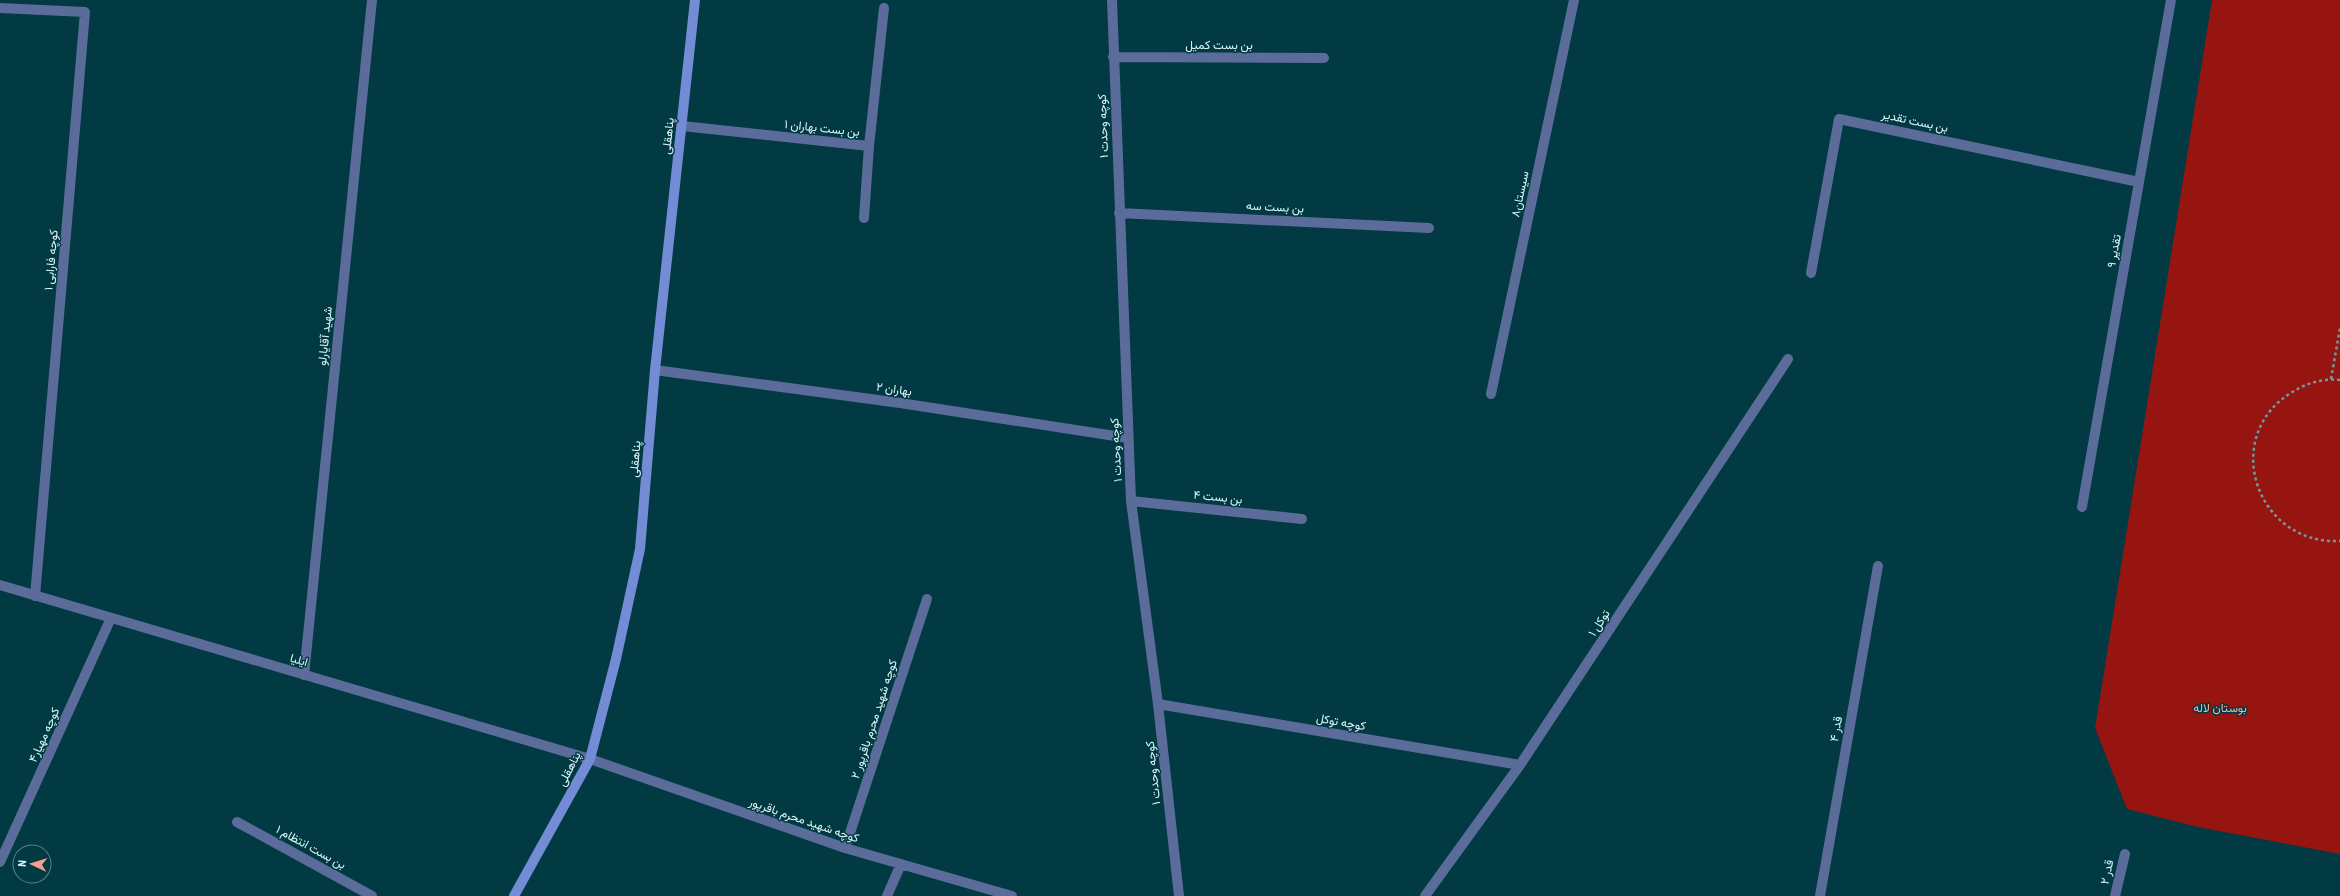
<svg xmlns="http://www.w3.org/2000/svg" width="2340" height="896" font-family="'Roboto Condensed',Vazirmatn,sans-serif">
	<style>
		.green { fill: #971510 }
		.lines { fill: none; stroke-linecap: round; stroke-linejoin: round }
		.path { stroke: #70999f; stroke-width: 2.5; stroke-dasharray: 3 3; stroke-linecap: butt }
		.street { stroke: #5c6c9a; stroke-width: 10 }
		.secondary { stroke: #738cd5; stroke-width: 10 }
		.labels { text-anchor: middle; stroke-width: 3; stroke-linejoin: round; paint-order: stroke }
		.street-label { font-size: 12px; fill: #ddf6fa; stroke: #013a42 }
		.park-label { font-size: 12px; fill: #f6b4aa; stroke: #013a42 }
	</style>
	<rect width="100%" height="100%" fill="#013a42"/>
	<path class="green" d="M 2212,0 L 2340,0 L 2340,854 L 2198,827 L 2127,809 L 2095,728 Z"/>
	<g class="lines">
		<path class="path" d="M 2331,379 L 2340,328
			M 2340,380 C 2324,378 2307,383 2294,391 C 2219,434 2255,545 2340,541"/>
		<path class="street" d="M 1112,0 L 1131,501 L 1158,704 L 1179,896
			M 0,8 L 85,12 L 35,596
			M 1113,57 L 1324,58
			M 682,126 L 869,146 L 884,8
			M 1119,213 L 1429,228
			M 864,218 L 869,146
			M 1811,273 L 1839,119 L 2139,182
			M 655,370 L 900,403 L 1128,438
			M 1491,394 L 1574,0
			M 1131,501 L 1302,519
			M 2082,507 L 2171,0
			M 0,585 L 590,759 L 845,848 L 1012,896
			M 304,675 L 372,0
			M 1158,704 L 1520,765
			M 237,822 L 372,896
			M 845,848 L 927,599
			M 0,862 L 111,618
			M 887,896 L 901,864
			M 1425,896 L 1520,765 L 1788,359
			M 1820,896 L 1878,566
			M 2115,896 L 2125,854"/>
		<path class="secondary" d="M 514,896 L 590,759 L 616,659 L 640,549 L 655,370 L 695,0"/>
	</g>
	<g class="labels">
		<g class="street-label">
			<text x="1219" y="49">بن بست کمیل</text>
			<text transform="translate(1915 121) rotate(12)" y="4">بن بست تقدیر</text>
			<text transform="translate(1103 126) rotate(-92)" y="4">کوچه وحدت ۱</text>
			<text transform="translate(822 128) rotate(6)" y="4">بن بست بهاران ۱</text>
			<text transform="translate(668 136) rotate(-84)" y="4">پناهقلی</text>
			<text transform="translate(1520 194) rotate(-78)" y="4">سیستان۸</text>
			<text transform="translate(1275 207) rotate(3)" y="4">بن بست سه</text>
			<text transform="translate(2114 251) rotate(-80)" y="4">۹ تقدیر</text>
			<text transform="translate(51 260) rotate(-85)" y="4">۱ کوچه فارابی</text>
			<text transform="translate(325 336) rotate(-84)" y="4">شهید آقایارلو</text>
			<text transform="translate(894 389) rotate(8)" y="4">بهاران ۲</text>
			<text transform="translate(1116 450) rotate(-93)" y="4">کوچه وحدت ۱</text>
			<text transform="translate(635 459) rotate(-85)" y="4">پناهقلی</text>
			<text transform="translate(1218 497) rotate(6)" y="4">بن بست ۴</text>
			<text transform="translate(1599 623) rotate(-57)" y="4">توکل ۱</text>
			<text transform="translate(299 660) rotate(16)" y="4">ایلیا</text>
			<text transform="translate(874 719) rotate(-72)" y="4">کوچه شهید محرم باقرپور ۲</text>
			<text transform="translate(1341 722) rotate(10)" y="4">کوچه توکل</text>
			<text transform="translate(1836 729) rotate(-80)" y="4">قدر ۴</text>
			<text transform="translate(44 735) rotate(-66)" y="4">کوچه مهیار۴</text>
			<text transform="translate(569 769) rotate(-63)" y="4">پناهقلی</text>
			<text transform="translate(1153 773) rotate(-96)" y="4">کوچه وحدت ۱</text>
			<text transform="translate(804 820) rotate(19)" y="4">کوچه شهید محرم باقرپور</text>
			<text transform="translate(311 847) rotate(29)" y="4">بن بست انتظام ۱</text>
			<text transform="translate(2107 872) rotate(-78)" y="4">قدر ۲</text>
		</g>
		<g class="park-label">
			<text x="2220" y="712">بوستان لاله</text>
		</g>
	</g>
	<g transform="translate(32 864) rotate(274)"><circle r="19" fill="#013a42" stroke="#59858c"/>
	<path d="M0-3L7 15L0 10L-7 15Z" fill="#f59d90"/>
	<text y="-6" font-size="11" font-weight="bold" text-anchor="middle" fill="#ddf6fa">N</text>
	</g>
</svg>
